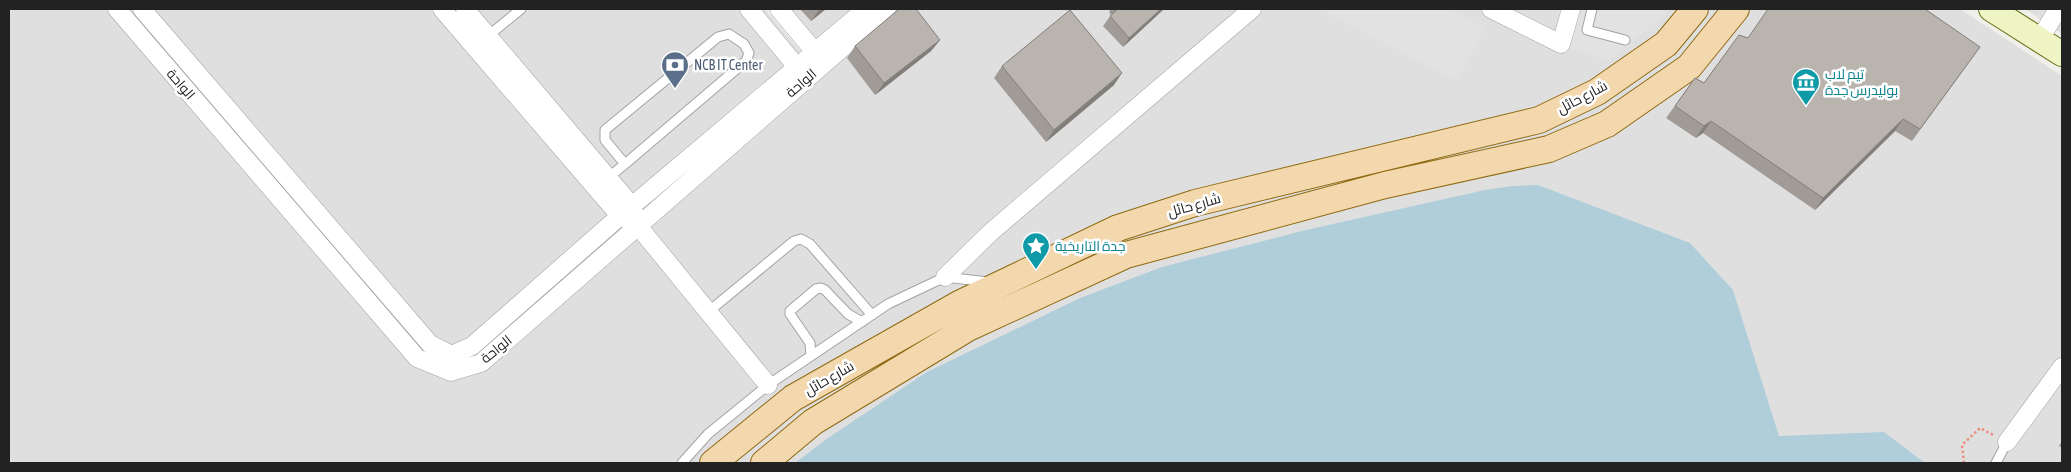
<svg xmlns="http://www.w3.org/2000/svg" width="2071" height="472" font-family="'Asap Condensed',Cairo,sans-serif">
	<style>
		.residential { fill: #e0dfdf }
		.parking { fill: #e2e2e2 }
		.water { fill: #afced9 }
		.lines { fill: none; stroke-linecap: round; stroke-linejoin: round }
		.service-casing { stroke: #a3a3a3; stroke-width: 11 }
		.minor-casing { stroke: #a3a3a3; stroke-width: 19 }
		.secondary-casing { stroke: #627011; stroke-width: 26 }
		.primary-casing { stroke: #8f6a11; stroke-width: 28 }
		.path { stroke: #ec8f80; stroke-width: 2.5; stroke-dasharray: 2.5 2.5; stroke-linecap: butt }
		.service { stroke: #fff; stroke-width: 9 }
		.minor { stroke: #fff; stroke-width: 18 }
		.secondary { stroke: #eff4c5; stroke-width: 24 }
		.primary { stroke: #f3d7ad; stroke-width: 26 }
		.wall { fill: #a09b96 }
		.shaded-wall { fill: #827e7a }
		.building { fill: #bab4af; stroke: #827e7a }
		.labels { text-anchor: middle; stroke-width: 5; stroke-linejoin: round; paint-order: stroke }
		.service-label { font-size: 14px; fill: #4e5e75; stroke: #fff; text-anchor: start }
		.culture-label { font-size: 14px; fill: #0d838f; stroke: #fff; text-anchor: start }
		.street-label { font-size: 14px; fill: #222; stroke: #fff }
	</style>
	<rect width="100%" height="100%" fill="#f1efea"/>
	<path class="residential" d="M 9,9 L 765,9 L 812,65 L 879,9 L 1960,9 L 2062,76 L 2062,463 L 9,463 Z
		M 788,9 L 853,9 L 815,41 Z
		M 2025,9 L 2062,9 L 2062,34 Z"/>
	<path class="parking" d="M 1319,9 L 1449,9 L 1485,28 L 1457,81 Z
		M 1580,9 L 1670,9 L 1609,61 L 1568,48 Z"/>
	<path class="water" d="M 1538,185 L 1690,243 L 1733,290 L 1779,436 L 1884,432 L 1925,463 L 795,463 L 828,438 L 927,372 L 1080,298 L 1162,267 L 1306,230 L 1485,190 L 1512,186 Z"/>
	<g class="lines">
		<g class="service-casing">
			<path id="service" d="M 1592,9 L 1587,30 L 1625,40
				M 488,36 L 521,9
				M 608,178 L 625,164 L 746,61 L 749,53 L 744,44 L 729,34 L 718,37 L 605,130 L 605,140 L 625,164
				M 708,312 L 794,241 L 801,239 L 810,244 L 872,315
				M 811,356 L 810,343 L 790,314 L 790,311 L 816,289 L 821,288 L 825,290 L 848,314 L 862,322
				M 682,463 L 708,434 L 768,385 L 888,304 L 945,277 L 988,282
				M 1996,463 L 2007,442"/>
		</g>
		<g class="minor-casing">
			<path id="minor" d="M 117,9 L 417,358 L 451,372 L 481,363 L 887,9
				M 142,9 L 430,344 L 452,355 L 472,346 L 620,216 L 866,9
				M 442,9 L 620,216 L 638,226 L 632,206 L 465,9
				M 749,9 L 797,67 L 812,73 L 815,52 L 779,9
				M 1491,9 L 1561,44 L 1571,9
				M 2040,39 L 2058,9
				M 638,226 L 768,385
				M 945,277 L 991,232 L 1252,9
				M 2007,442 L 2062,367"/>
		</g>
		<g class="secondary-casing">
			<path id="secondary" d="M 1991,9 L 2062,54"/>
		</g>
		<g class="primary-casing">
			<path id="primary" d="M 713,463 L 793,398 L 959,304 L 1118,228 L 1195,203 L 1539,120 L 1597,92 L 1666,44 L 1695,9
				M 764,463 L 813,422 L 968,328 L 1126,255 L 1385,185 L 1549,149 L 1607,124 L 1689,67 L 1736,9"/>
		</g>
		<path class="path" d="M 1964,463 L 1962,445 L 1980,428 L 1995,436"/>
		<use href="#service" class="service"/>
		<use href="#minor" class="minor"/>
		<use href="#secondary" class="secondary"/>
		<use href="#primary" class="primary"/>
	</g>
	<path class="wall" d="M 800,9 L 826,9 L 811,21 Z
		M 1111,9 L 1164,9 L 1123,47 L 1103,26 L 1111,15 L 1109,12 Z
		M 1748,38 L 1980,47 L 1912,141 L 1895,131 L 1815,210 L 1703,133 L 1696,138 L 1666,118 L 1695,78 L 1704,83 Z
		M 940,40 L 931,51 L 875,95 L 847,58 L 855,46 Z
		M 1002,66 L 1114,85 L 1046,142 L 994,78 Z
		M 2062,441 L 2062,448 L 2059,446 Z"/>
	<path class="shaded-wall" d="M 820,9 L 826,9 L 811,21 L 819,10 Z
		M 1161,9 L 1164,9 L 1123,47 L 1129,38 Z
		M 940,40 L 931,51 L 875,95 L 884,83 Z
		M 1122,73 L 1114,85 L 1046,142 L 1054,130 Z
		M 1903,119 L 1895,131 L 1815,210 L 1823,198 Z
		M 1711,121 L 1703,133 L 1696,138 L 1704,126 Z"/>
	<path class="building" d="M 899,9 L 916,9 L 940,40 L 884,83 L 855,46 Z
		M 1118,9 L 1161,9 L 1129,38 L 1110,16 Z
		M 1768,9 L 1925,9 L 1980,47 L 1920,129 L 1903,119 L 1823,198 L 1711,121 L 1704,126 L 1675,106 L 1695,78 L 1704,83 L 1739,35 L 1748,38 Z
		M 1070,10 L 1122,73 L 1054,130 L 1002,66 Z"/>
	<defs>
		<g id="bank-pin" transform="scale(1.4375)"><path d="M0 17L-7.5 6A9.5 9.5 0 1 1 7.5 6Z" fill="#5c6f8a" stroke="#fff"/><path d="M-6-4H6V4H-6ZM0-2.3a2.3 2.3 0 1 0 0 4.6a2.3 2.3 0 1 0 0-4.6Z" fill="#fff"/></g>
		<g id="museum-pin" transform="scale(1.4375)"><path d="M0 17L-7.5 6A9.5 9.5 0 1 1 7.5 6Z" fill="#0f9aa8" stroke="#fff"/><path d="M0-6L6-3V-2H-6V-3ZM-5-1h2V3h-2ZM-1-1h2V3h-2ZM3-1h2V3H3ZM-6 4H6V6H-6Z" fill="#fff"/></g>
		<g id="sight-pin" transform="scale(1.4375)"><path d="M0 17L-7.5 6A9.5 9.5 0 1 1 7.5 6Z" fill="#0f9aa8" stroke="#fff"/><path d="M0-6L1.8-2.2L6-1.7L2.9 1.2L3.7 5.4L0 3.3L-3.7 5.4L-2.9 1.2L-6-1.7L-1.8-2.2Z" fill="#fff"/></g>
	</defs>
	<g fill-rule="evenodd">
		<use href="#bank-pin" x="675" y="65"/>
		<use href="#museum-pin" x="1806" y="82"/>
		<use href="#sight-pin" x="1036" y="246"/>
	</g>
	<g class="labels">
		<g class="service-label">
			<text x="694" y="70">NCB IT Center</text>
		</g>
		<g class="culture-label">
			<text x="1825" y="79">تيم لاب<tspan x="1825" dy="16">بوليدرس جدة</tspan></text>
			<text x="1055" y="251">جدة التاريخية</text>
		</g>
		<g class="street-label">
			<text transform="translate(801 83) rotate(-41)" y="5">الواحة</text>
			<text transform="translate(181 84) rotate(49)" y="5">الواحة</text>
			<text transform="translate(1582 97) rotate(-28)" y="5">شارع حائل</text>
			<text transform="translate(1194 205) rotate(-16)" y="5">شارع حائل</text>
			<text transform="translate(496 349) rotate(-39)" y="5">الواحة</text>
			<text transform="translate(829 378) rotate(-30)" y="5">شارع حائل</text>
		</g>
	</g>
	<rect width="2071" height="472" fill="none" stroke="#222222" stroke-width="20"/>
</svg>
